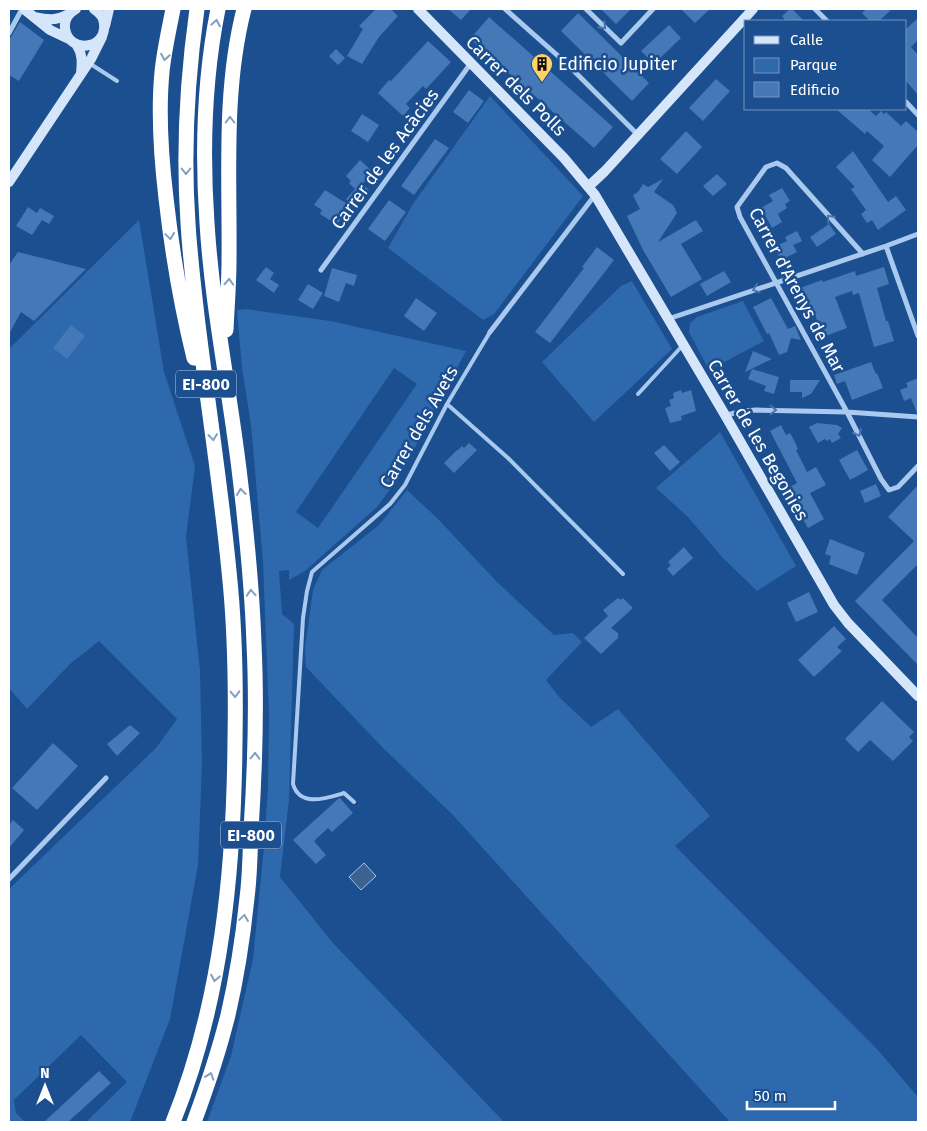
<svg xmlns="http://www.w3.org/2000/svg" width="927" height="1131" font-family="'Fira Sans',sans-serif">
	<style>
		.green { fill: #2e69ad; fill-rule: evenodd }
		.water { fill: #3c6290; stroke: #9cc4f0 }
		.building { fill: #4478b7 }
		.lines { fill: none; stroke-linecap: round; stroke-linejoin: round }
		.lane { stroke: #a9c9ee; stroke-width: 4 }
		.street { stroke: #a9c9ee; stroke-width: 5 }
		.secondary { stroke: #d6e6fa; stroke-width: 10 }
		.highway { stroke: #fff; stroke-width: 15 }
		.oneway { stroke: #829ec1 }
		.oneway2 { stroke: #4674ac }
		.labels { text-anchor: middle; stroke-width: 5; stroke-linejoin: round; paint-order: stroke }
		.shield { fill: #1b4f8f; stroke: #bbcadd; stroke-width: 1 }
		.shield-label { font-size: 16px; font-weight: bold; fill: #fff }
		.poi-label { font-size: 18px; fill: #fff; stroke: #1b4f8f; text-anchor: start }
		.street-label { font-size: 18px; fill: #fff; stroke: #1b4f8f }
	</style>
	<rect width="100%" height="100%" fill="#1b4f8f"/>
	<path class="green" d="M 490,96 L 583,196 L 494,314 L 483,320 L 388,248 L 413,204 Z
		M 139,220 L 164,372 L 195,466 L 186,537 L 200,671 L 202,764 L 198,865 L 170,1019 L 130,1122 L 86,1122 L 127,1082 L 81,1035 L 14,1100 L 16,1113 L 25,1122 L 9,1122 L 9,889 L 156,748 L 177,719 L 99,641 L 70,664 L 27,709 L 9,688 L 9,349 Z
		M 632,281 L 672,349 L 594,422 L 542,362 L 621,286 Z
		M 743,301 L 764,341 L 709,370 L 689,332 L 690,323 L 697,317 Z
		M 246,309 L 330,321 L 466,351 L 401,474 L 377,507 L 305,571 L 289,580 L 289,570 L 279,571 L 282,614 L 294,624 L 289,800 L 280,877 L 333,943 L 504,1122 L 207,1122 L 231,1056 L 253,959 L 264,847 L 268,786 L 269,716 L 263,562 L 251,425 L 242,368 L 237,310 ZM 394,368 L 417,384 L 318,528 L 296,512 Z
		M 720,432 L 796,566 L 757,591 L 722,557 L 688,517 L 656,488 Z
		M 407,490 L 438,519 L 497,582 L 554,635 L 573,633 L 582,642 L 546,680 L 560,698 L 591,727 L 618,709 L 710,816 L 675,846 L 877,1049 L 918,1097 L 918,1122 L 730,1122 L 453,815 L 383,748 L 306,667 L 305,648 L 313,590 L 322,570 L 379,525 Z"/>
	<path class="water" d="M 364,863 L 376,876 L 361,890 L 349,877 Z"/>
	<path class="building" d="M 376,9 L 391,9 L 398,16 L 379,37 L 362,64 L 347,56 L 363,29 L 359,26 Z
		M 448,9 L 471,9 L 461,20 Z
		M 601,9 L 631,9 L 616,24 Z
		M 681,9 L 710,9 L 695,23 Z
		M 790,9 L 792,9 L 804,21 L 786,21 L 782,16 Z
		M 866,9 L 892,9 L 879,21 L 870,21 L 862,13 Z
		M 578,13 L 649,83 L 632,101 L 561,31 Z
		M 489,17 L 613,127 L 594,148 L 470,39 Z
		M 918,18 L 918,40 L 911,47 L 918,55 L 918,95 L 906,81 L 906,29 Z
		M 20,22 L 44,40 L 19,81 L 9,75 L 9,40 Z
		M 669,25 L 681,38 L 654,64 L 641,51 Z
		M 428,41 L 451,62 L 426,89 L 423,86 L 406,104 L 410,108 L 403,116 L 378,93 L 389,80 L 391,81 Z
		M 336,49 L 345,58 L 338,65 L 329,56 Z
		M 716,79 L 730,91 L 703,121 L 689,108 Z
		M 469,90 L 484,101 L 468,123 L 453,112 Z
		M 836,109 L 868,109 L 876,116 L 881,111 L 884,114 L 886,112 L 901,126 L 906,121 L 918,132 L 918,145 L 890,177 L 872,160 L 884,146 L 867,131 L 865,134 Z
		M 362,114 L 379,125 L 368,142 L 351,131 Z
		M 686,131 L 702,147 L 677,174 L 660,159 Z
		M 435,139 L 449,148 L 414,195 L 401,186 Z
		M 853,151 L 888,202 L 896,196 L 906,210 L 878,230 L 872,220 L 867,223 L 861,214 L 866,210 L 851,189 L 855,187 L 836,167 Z
		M 360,160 L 373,172 L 362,184 L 369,190 L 354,206 L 346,199 L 355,189 L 349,183 L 351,181 L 346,176 Z
		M 717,174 L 727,184 L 713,196 L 703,186 Z
		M 663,179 L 654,192 L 673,205 L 677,213 L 658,242 L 696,220 L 703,231 L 681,244 L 702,279 L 671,297 L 643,250 L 627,216 L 640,209 L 633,195 L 638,192 L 643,184 L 648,187 Z
		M 782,188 L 790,201 L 785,204 L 787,208 L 778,214 L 782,222 L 772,228 L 761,208 L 773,201 L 769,195 Z
		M 325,190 L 349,205 L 337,225 L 320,214 L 322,210 L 314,205 Z
		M 389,200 L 406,212 L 385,241 L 368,229 Z
		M 28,207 L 37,213 L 40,208 L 54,216 L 49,224 L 42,220 L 32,235 L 16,226 Z
		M 829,224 L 836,234 L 817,247 L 810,237 Z
		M 797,231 L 802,241 L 793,245 L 797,252 L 781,260 L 774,247 L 787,241 L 785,237 Z
		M 597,247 L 614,260 L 550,343 L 535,332 L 584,268 L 582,267 Z
		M 18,252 L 86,269 L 34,321 L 21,312 L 9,334 L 9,265 Z
		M 266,267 L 274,273 L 270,279 L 279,285 L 274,293 L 256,280 Z
		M 884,267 L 889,284 L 877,288 L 886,321 L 888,321 L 894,341 L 874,347 L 859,293 L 853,295 L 852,291 L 835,297 L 847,328 L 823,337 L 814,312 L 810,313 L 800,288 L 822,280 L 823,282 L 855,271 L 856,276 Z
		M 332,268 L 357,275 L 354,286 L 346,283 L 339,302 L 324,296 Z
		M 724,271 L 731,282 L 707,296 L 700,284 Z
		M 308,284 L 323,293 L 313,309 L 298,300 Z
		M 416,298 L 437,313 L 424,331 L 404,316 Z
		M 771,298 L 788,329 L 795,326 L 801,340 L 791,338 L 787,352 L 779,355 L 769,333 L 767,334 L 753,307 Z
		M 71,325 L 85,336 L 67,359 L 53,348 Z
		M 753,351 L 772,359 L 745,372 Z
		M 871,362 L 876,374 L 877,373 L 883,388 L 852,400 L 845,381 L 837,384 L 834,375 Z
		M 752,369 L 779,377 L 774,394 L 764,391 L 766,386 L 748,379 Z
		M 918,378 L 918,413 L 917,413 L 911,398 L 904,401 L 900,390 L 908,387 L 906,383 Z
		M 790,380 L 820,380 L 811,394 L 802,398 L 802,392 L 790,392 Z
		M 681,390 L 682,393 L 691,390 L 696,411 L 681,416 L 682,420 L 670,423 L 665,408 L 671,406 L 669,400 L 674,398 L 673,393 Z
		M 817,423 L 837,425 L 842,428 L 838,434 L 841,438 L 832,443 L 830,439 L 827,441 L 825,439 L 818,443 L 809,427 Z
		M 781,425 L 786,435 L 790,433 L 794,440 L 798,449 L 796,450 L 807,472 L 816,467 L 826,485 L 810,493 L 824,519 L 808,528 L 786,489 L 797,483 L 770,431 Z
		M 469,443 L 477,450 L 454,473 L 444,463 L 457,450 L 457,451 L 462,446 L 464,448 Z
		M 664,445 L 680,462 L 670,471 L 654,453 Z
		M 857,450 L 868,470 L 850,480 L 839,460 Z
		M 876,484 L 881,496 L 865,503 L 860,491 Z
		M 918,485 L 918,564 L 882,600 L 918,638 L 918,665 L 855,601 L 914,541 L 888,517 Z
		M 830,539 L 865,553 L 857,575 L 829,564 L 831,556 L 825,554 Z
		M 684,547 L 693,558 L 673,576 L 667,569 L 671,565 L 668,562 Z
		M 809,592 L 818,612 L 796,622 L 787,603 Z
		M 618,598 L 621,600 L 623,598 L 633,608 L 611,628 L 618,633 L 618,638 L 601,654 L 584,638 L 608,616 L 603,610 Z
		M 834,626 L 846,639 L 837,647 L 842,651 L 814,677 L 798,660 Z
		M 882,701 L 914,732 L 909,737 L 913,741 L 893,761 L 870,740 L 858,752 L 845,739 Z
		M 130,725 L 140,733 L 117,756 L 107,744 Z
		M 53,743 L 78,766 L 37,810 L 12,788 Z
		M 340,798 L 353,813 L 332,832 L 328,828 L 314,841 L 326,855 L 316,864 L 293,840 L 338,799 Z
		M 13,820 L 24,830 L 9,848 L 9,825 Z
		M 99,1071 L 111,1083 L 68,1122 L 44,1122 Z"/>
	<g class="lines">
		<path class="lane" d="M 89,63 L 117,81
			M 638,394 L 683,345
			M 447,404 L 508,458 L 623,574
			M 354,802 L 344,793 C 327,798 300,808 293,784 L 303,618 L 307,591 L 312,572 L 390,504 L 405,485 L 447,404 L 490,332"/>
		<path class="street" d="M 505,9 L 566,63 L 638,135
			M 586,9 L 621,43 L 653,9
			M 815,9 L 827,21
			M 9,33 L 22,9
			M 906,102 L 918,115
			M 886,246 L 918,336
			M 863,254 L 786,168 L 777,163 L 766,167 L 737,207 L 740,217 L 847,412 L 881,479 L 889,490 L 898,487 L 918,466
			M 321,270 L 471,63
			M 668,319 L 886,246 L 918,234
			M 490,332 L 595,195
			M 726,415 L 744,411 L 756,410 L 847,412 L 918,417
			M 9,879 L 106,778"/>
		<path class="secondary" d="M 24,9 L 50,30 L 69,39
			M 76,9 C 69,13 64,19 65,28 C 68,54 107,50 104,24 C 104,17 100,13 94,9
			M 418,9 L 564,158 L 595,195 L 725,415 L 834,605 L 848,623 L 918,696
			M 34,17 C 49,20 55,21 69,14
			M 105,26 L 109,9
			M 76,44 C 83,54 82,63 81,74
			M 9,182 L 91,59 L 102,37
			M 589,186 L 605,171 L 753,9"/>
		<path class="highway" d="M 173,9 C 169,30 164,51 162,72 C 158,114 161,156 166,198 C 172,252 181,305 194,358
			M 226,330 C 227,307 229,284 229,261 C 230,177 223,91 244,9
			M 173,1122 C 222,1001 234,869 235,740 C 236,683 235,627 229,571 C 221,488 208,406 198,324 C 194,290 190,257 188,223 C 183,151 187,80 197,9
			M 194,1122 C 207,1087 219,1051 228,1015 C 237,976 243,937 247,898 C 250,875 250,852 251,830 C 255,768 257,705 254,644 C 252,585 246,527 239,469 C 229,387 212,305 207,223 C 202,151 204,79 218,9"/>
	</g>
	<defs><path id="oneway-chevron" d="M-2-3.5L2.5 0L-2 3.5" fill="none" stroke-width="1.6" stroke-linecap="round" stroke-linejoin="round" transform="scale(1.25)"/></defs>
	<g class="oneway">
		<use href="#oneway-chevron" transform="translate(216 23) rotate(-80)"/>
		<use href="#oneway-chevron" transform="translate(165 57) rotate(99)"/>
		<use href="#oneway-chevron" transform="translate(230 120) rotate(-90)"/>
		<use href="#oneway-chevron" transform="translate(186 171) rotate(90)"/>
		<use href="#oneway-chevron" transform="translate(170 236) rotate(82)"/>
		<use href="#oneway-chevron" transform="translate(229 282) rotate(-87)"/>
		<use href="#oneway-chevron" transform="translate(213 437) rotate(83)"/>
		<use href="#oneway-chevron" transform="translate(241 492) rotate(-96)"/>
		<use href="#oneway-chevron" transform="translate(251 593) rotate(-94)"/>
		<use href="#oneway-chevron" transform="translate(235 694) rotate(89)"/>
		<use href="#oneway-chevron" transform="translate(255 756) rotate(-89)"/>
		<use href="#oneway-chevron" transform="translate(244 918) rotate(-82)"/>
		<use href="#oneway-chevron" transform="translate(215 978) rotate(101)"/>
		<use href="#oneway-chevron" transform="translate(210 1076) rotate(-71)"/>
	</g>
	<g class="oneway2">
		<use href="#oneway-chevron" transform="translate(603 26) rotate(45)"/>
		<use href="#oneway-chevron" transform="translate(830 218) rotate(-132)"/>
		<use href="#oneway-chevron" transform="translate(756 289) rotate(162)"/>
		<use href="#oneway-chevron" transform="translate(773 410) rotate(1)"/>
		<use href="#oneway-chevron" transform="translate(858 433) rotate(63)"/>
	</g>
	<defs>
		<g id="building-pin" transform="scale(1.125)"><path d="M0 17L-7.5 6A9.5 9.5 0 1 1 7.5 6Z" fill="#ffd166" stroke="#1b4f8f"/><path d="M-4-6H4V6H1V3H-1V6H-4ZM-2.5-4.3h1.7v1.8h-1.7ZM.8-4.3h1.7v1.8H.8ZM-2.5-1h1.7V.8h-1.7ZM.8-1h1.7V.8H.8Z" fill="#111"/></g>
	</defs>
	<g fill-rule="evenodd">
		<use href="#building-pin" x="542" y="64"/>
	</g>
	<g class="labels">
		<g class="shield">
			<rect x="176" y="370.5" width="60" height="27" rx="4"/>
			<rect x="221" y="821.5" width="60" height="27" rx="4"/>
		</g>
		<g class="shield-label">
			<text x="206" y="390">EI-800</text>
			<text x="251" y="841">EI-800</text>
		</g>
		<g class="poi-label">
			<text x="558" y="70">Edificio Jupiter</text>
		</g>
		<g class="street-label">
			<text transform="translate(516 86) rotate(45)" y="6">Carrer dels Polls</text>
			<text transform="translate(385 159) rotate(-54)" y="6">Carrer de les Acàcies</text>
			<text transform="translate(797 290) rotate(62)" y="6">Carrer d'Arenys de Mar</text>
			<text transform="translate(419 427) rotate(-60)" y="6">Carrer dels Avets</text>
			<text transform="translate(758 440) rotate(60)" y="6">Carrer de les Begonies</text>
		</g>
	</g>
	<rect width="927" height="1131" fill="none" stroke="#ffffff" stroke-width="20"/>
	<rect x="744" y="20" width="162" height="90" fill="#1b4f8f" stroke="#7695bc"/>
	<rect x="754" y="36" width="25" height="8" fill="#d6e6fa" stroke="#7695bc"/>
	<text x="790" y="45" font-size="15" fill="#ffffff">Calle</text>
	<rect x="754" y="58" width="25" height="15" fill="#2e69ad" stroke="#7695bc"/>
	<text x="790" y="70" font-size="15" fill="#ffffff">Parque</text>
	<rect x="754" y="82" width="25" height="15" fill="#4478b7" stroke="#7695bc"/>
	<text x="790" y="95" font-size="15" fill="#ffffff">Edificio</text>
	<g transform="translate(45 1086)" stroke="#1b4f8f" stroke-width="4" paint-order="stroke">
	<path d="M0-4L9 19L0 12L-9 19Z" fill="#ffffff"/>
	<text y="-8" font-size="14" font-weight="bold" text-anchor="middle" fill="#ffffff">N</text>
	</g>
	<path d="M747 1101v8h88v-8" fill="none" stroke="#ffffff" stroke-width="2.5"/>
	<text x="754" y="1101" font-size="15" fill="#ffffff" stroke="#1b4f8f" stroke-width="4" paint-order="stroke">50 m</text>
</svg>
